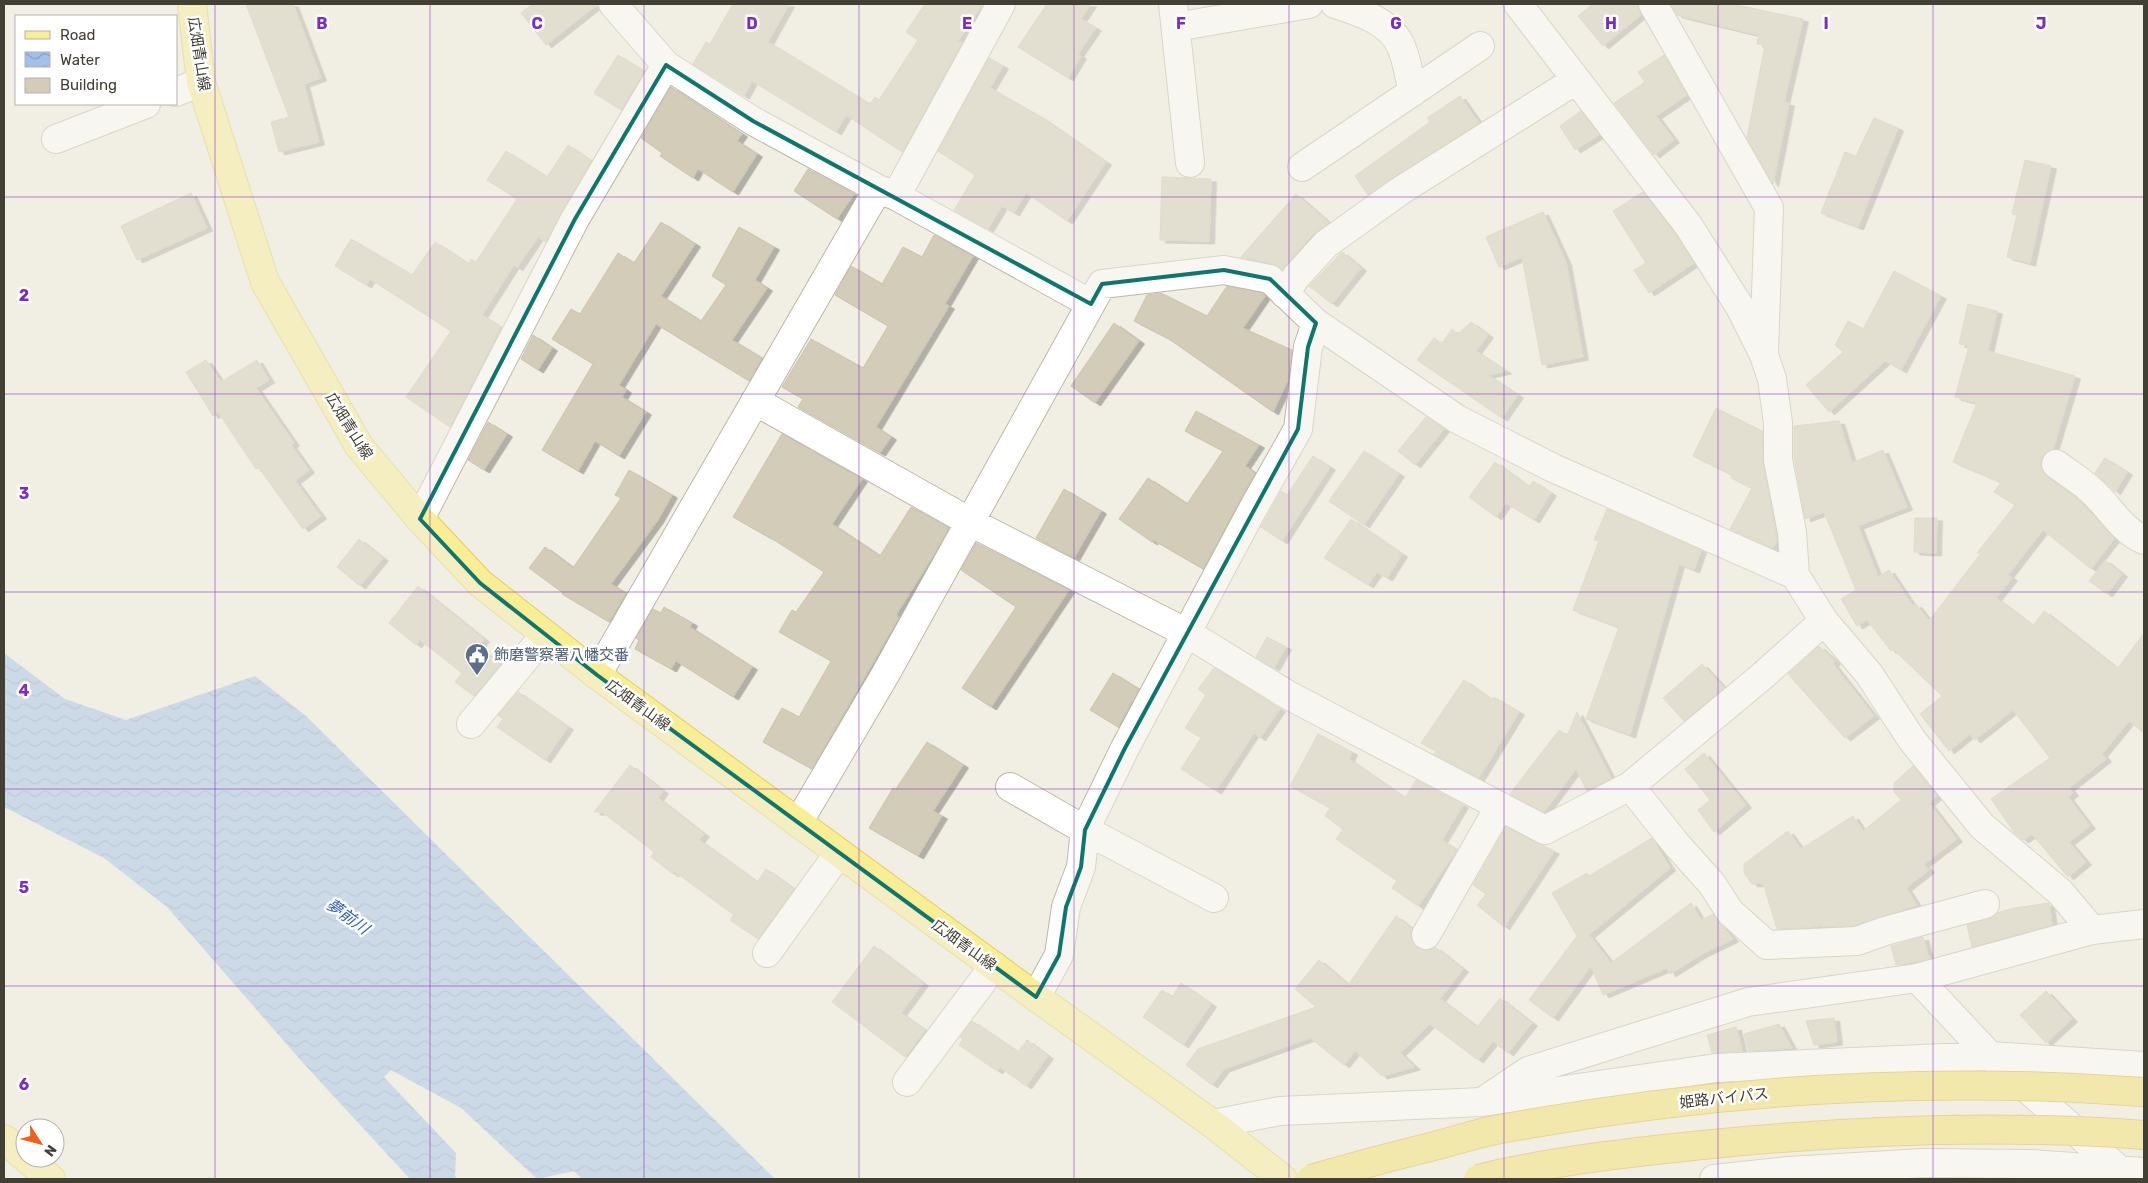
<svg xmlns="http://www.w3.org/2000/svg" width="2148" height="1183" font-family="Rubik,'Noto Sans JP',sans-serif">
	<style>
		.water { fill: url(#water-waves) }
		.building { fill: #d2ccb9; stroke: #ccc5ad; filter: url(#shadow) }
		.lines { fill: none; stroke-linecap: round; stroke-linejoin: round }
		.minor-casing { stroke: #bcb8a7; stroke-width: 30 }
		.major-casing { stroke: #dece65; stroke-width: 30 }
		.minor { stroke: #fff; stroke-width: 28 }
		.major { stroke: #faee94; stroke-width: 28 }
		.highway-bridge-casing { stroke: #d6b739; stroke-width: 30; stroke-linecap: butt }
		.highway-bridge { stroke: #f7e068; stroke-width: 28 }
		.marked { fill: none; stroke: #0f766e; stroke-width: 4; stroke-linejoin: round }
		.grid { fill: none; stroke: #7b2cbf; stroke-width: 1; stroke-opacity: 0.55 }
		.labels { text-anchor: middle; stroke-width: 5; stroke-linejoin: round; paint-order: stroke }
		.street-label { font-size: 15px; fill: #423f34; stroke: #fff }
		.service-label { font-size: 15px; fill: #4e5e75; stroke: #fff; text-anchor: start }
		.water-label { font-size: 16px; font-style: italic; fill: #3363a9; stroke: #fff }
		.grid-label { font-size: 16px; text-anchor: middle; font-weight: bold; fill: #7b2cbf; stroke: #fff; stroke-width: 5; stroke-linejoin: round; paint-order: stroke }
	</style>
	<defs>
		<pattern id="water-waves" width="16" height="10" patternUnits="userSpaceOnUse" patternTransform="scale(1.25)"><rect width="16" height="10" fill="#a1c1ec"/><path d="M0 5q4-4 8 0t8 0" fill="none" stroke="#859ec0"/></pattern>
		<filter id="shadow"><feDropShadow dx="5.5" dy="3" stdDeviation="0" flood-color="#0004"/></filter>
	</defs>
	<rect width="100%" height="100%" fill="#f1efe3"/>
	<path class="water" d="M 4,653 L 65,699 L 126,720 L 255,676 L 306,716 L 775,1179 L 582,1179 L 574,1171 L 537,1179 L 461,1108 L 391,1070 L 384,1077 L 456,1153 L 455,1176 L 457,1179 L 410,1179 L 303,1063 L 167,907 L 104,858 L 4,807 Z"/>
	<path class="building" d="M 246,4 L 293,4 L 321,78 L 304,84 L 319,142 L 279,152 L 271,122 L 289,117 Z
		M 533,4 L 598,4 L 546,45 L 521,13 Z
		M 733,4 L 789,4 L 768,42 L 870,104 L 875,97 L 879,100 L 918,40 L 906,32 L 925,4 L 983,4 L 958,41 L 962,43 L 902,152 L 846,115 L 836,132 L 752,81 L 744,96 L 693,64 L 706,42 L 710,44 Z
		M 1047,4 L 1091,4 L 1081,19 L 1096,28 L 1078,54 L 1081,56 L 1068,78 L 1018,47 Z
		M 1593,4 L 1637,4 L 1641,15 L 1603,46 L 1578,16 Z
		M 1671,4 L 1732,4 L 1803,19 L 1784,102 L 1789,103 L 1773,184 L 1747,138 L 1765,45 L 1757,44 L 1759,35 L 1677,15 Z
		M 618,55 L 644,71 L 621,110 L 594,93 Z
		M 1664,55 L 1687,95 L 1656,116 L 1674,140 L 1654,155 L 1614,103 L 1645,82 L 1638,72 Z
		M 989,58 L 1003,66 L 990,88 L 1041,117 L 1106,162 L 1067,221 L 1026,193 L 1014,213 L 1002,206 L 988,229 L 954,210 L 975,175 L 938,151 Z
		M 671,87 L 742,134 L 737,141 L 757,154 L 733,192 L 698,169 L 693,178 L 660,156 L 662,153 L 641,138 Z
		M 1460,96 L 1479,123 L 1368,195 L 1355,176 L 1430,122 L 1427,118 Z
		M 1581,111 L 1599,135 L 1575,150 L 1560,126 Z
		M 1874,118 L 1898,128 L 1858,227 L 1821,213 L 1845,152 L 1856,156 Z
		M 568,145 L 591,161 L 546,242 L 538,237 L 517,268 L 514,265 L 482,315 L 501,327 L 450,427 L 406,397 L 451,331 L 370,279 L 366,285 L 335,266 L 351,239 L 412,275 L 435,242 L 469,264 L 471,259 L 476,262 L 517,199 L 487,180 L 506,151 L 547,177 Z
		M 2025,160 L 2051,166 L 2030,263 L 2007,257 L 2017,215 L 2012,214 Z
		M 808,169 L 854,194 L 837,219 L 794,191 Z
		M 1162,177 L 1211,179 L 1209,241 L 1160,240 Z
		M 1643,192 L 1675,234 L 1694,263 L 1649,293 L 1634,270 L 1646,263 L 1613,211 Z
		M 191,193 L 207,228 L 137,260 L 121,226 Z
		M 1296,194 L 1329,223 L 1314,233 L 1282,269 L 1273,264 L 1241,257 Z
		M 1543,212 L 1566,262 L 1583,357 L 1542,365 L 1522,257 L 1499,267 L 1486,237 Z
		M 661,222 L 695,244 L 661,296 L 701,321 L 726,285 L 712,276 L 739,227 L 774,247 L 755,280 L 767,288 L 732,340 L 762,358 L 749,381 L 656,324 L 619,385 L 626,390 L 622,397 L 646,412 L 619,456 L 595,441 L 578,471 L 542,450 L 593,364 L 552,339 L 571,309 L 580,314 L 618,253 L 634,263 Z
		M 934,235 L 973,256 L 945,304 L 949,306 L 876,427 L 891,437 L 880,453 L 798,407 L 803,399 L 782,387 L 811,339 L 863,368 L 888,326 L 835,295 L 851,266 L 882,284 L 903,247 L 922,257 Z
		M 1342,252 L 1361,268 L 1332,304 L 1309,286 Z
		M 1894,271 L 1941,296 L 1901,370 L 1885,361 L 1829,412 L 1806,385 L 1843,352 L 1835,345 L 1848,321 L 1863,329 Z
		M 1227,286 L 1263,293 L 1265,296 L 1243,328 L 1292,350 L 1288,380 L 1273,412 L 1169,339 L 1134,321 L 1147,295 L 1161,293 L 1207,316 Z
		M 1968,304 L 1997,311 L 1988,351 L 2075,376 L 2053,449 L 2043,455 L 2040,463 L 2042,470 L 2047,477 L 2081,502 L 2114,539 L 2091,569 L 2043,530 L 2008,575 L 2012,578 L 1996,598 L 2033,626 L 2044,611 L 2114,666 L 2115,665 L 2118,668 L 2144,633 L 2144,733 L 2129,721 L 2102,754 L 2106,759 L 2069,788 L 2073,793 L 2068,797 L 2090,826 L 2069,842 L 2086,862 L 2068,877 L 2032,834 L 2023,840 L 2014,832 L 1991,799 L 2050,758 L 2013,710 L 1975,740 L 1970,734 L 1949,751 L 1920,714 L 1942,696 L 1893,649 L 1891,651 L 1867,620 L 1857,626 L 1841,599 L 1856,590 L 1824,512 L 1805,519 L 1794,458 L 1794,426 L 1839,421 L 1852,463 L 1883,450 L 1907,507 L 1858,526 L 1878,577 L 1889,570 L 1913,606 L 1916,604 L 1929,621 L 1981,553 L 1977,553 L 2015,505 L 1994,492 L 2001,482 L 1953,462 L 1977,403 L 1955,397 L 1969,346 L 1959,344 Z
		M 1471,322 L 1488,335 L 1476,351 L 1506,371 L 1488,375 L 1518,395 L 1502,418 L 1417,360 L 1434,338 L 1442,343 L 1452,329 L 1458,334 Z
		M 1114,323 L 1139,341 L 1095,403 L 1071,386 Z
		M 533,335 L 552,348 L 538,370 L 521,359 Z
		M 206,360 L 221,382 L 257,360 L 269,380 L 256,388 L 294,443 L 291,445 L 309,470 L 295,481 L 321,516 L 303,529 L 259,468 L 256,469 L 218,412 L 213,416 L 186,372 Z
		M 1716,408 L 1762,431 L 1763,463 L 1776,534 L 1777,541 L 1773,548 L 1730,529 L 1752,488 L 1731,478 L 1732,475 L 1693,456 Z
		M 1196,411 L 1259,445 L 1245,466 L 1255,473 L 1203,569 L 1153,540 L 1152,542 L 1119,519 L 1148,478 L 1187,504 L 1223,451 L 1185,431 Z
		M 1426,417 L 1444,429 L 1415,465 L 1398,451 Z
		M 488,422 L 507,434 L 484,470 L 468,460 Z
		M 782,434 L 862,479 L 832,524 L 880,556 L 911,507 L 949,528 L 928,564 L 896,615 L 899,617 L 812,769 L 763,742 L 782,708 L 799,717 L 831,661 L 779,632 L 792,610 L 796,612 L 824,572 L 768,536 L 768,537 L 733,517 Z
		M 1364,451 L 1399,474 L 1364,525 L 1329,501 Z
		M 1313,456 L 1330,467 L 1282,541 L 1261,527 L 1281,491 L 1287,495 Z
		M 2105,458 L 2127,472 L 2115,492 L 2095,473 Z
		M 1495,462 L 1529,487 L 1533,481 L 1551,493 L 1534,520 L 1506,503 L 1496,517 L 1469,497 Z
		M 629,470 L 672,495 L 658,520 L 611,584 L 626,593 L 609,622 L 562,594 L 563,593 L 529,568 L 545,547 L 573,568 L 621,498 L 615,495 Z
		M 1064,489 L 1101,511 L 1074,558 L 1036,538 Z
		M 1607,509 L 1701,550 L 1694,570 L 1679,564 L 1630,735 L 1586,719 L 1619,627 L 1573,610 L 1599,541 L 1594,540 Z
		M 1915,518 L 1937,518 L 1936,553 L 1914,552 Z
		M 1351,519 L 1402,554 L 1387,578 L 1377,572 L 1368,585 L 1324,558 Z
		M 359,539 L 383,558 L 360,586 L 337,567 Z
		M 976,543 L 1069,590 L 991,707 L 962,688 L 1016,607 L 961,570 Z
		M 2105,560 L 2122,574 L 2107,594 L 2089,581 Z
		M 418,586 L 484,639 L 478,647 L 500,665 L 474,696 L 455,682 L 462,673 L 420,640 L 416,645 L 389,623 Z
		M 664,607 L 692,623 L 690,627 L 752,667 L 733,697 L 676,661 L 671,669 L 635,649 L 639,640 L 636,638 L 653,609 L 661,613 Z
		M 1267,637 L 1286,647 L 1274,668 L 1256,657 Z
		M 1819,646 L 1835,661 L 1833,664 L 1874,716 L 1845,738 L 1788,674 Z
		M 1702,664 L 1724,688 L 1684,721 L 1663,698 Z
		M 1214,668 L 1280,709 L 1260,738 L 1254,733 L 1216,791 L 1181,769 L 1201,738 L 1185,728 L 1206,695 L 1198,689 Z
		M 1113,673 L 1139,689 L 1118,727 L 1090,710 Z
		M 1464,680 L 1492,700 L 1494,697 L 1519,712 L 1479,778 L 1434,754 L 1436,751 L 1421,743 Z
		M 518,692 L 568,727 L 545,760 L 497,727 L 503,719 L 498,715 Z
		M 1577,712 L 1611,778 L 1587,791 L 1576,769 L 1544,812 L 1510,794 L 1559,730 L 1567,736 Z
		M 1318,734 L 1352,752 L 1349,759 L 1405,798 L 1416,780 L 1463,805 L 1442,840 L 1457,850 L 1418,906 L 1392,888 L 1397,881 L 1336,839 L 1343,829 L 1325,816 L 1330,808 L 1290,786 Z
		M 927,742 L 963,765 L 933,811 L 942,816 L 918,856 L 869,828 L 893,788 L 896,789 Z
		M 1704,753 L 1746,805 L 1714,832 L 1698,810 L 1710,800 L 1685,769 Z
		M 630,765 L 663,791 L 658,798 L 704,834 L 699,840 L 757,882 L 766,869 L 794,889 L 758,939 L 730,920 L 734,915 L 675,872 L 673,874 L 651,857 L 654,852 L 602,812 L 594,812 Z
		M 1913,766 L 1937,796 L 1929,803 L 1957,839 L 1924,864 L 1929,870 L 1906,888 L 1917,905 L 1853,926 L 1822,927 L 1822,925 L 1813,927 L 1777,929 L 1763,883 L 1752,884 L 1744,873 L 1744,864 L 1788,831 L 1801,849 L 1853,816 L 1863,831 L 1901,800 L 1894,792 L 1894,783 Z
		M 1506,827 L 1554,851 L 1504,927 L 1477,905 L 1486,894 L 1473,885 Z
		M 1652,838 L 1670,868 L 1589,935 L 1611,963 L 1691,903 L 1701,920 L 1713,914 L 1733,939 L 1702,954 L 1670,974 L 1667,968 L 1603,995 L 1591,966 L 1553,1018 L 1529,1000 L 1577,936 L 1552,893 L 1587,873 L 1589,876 Z
		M 2049,903 L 2052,925 L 1972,947 L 1967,925 L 1989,919 L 1997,913 L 2014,908 Z
		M 1396,916 L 1412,929 L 1410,936 L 1412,942 L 1418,948 L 1427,951 L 1435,947 L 1463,969 L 1440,999 L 1477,1027 L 1500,998 L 1532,1023 L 1508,1053 L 1493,1041 L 1478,1060 L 1430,1024 L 1400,1053 L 1415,1067 L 1382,1076 L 1355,1051 L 1344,1065 L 1310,1038 L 1224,1069 L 1212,1085 L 1186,1065 L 1198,1049 L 1316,1007 L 1295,989 L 1319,960 L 1348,985 Z
		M 1923,937 L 1929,959 L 1896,965 L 1891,946 Z
		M 874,946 L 923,983 L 901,1013 L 925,1030 L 905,1057 L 832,1002 Z
		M 1181,983 L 1211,1004 L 1183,1045 L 1143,1017 L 1162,990 L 1172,997 Z
		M 2046,991 L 2072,1019 L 2046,1043 L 2020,1015 Z
		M 1834,1018 L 1837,1042 L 1814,1045 L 1806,1021 Z
		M 972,1021 L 1018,1052 L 1027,1040 L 1048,1056 L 1026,1086 L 1000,1067 L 997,1071 L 959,1045 L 963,1039 L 960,1037 Z
		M 1779,1024 L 1792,1048 L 1749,1051 L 1744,1034 Z
		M 1736,1027 L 1742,1051 L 1712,1053 L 1707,1035 Z"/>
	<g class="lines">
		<g class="minor-casing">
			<path id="minor" d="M 613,4 L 666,65 L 753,121 L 878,189 L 896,196 L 1091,304
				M 1173,4 L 1190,163
				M 1335,4 C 1359,12 1390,21 1401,46 C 1407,60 1409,77 1413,92
				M 1518,4 L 1688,225 L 1740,307 L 1764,355 L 1772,379 L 1778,423 L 1778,460 L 1792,532 L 1795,575 L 1824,621 L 1869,674 L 1912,740 L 1982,826 L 2060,892 L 2092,930
				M 1653,4 L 1769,208 L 1764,351
				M 1176,27 L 1309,4
				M 176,92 L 201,82
				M 56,139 L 146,104
				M 1302,167 L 1480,46
				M 896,196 L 1001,4
				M 1285,294 L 1296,277 L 1326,244 L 1400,191 L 1576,80
				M 755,401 L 970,522 L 1187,633 L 1288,695 L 1545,830 L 1630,786 L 1760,678 L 1824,621
				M 2056,464 C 2069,474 2085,483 2096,495 C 2112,511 2123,531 2144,540
				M 420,519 L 575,219 L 666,65
				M 597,675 L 878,189
				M 471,724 L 545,635
				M 1630,786 L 1677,845 L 1712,884 L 1730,912 L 1767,945 L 1857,941 L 1885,931 L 1985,904
				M 1010,787 L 1085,830 L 1214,898
				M 798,823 L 885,675 L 1102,284 L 1224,270 L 1270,279 L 1316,323 L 1457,419 L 1553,468 L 1795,575
				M 1426,935 L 1500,806
				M 767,953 L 839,853
				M 1917,978 L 1990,1056 L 2124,1174
				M 1036,997 L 1059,955 L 1066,907 L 1081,867 L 1085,830 L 1125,748 L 1255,505 L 1298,429 L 1308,347 L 1316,323
				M 907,1082 L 994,966
				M 1488,1098 L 1528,1071 L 1748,1002 L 1917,978 L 2092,930 L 2144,924
				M 1213,1124 L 1280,1111 L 1482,1102 L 1716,1068 L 1990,1056 L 2144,1066
				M 1714,1179 L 1788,1171 L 1923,1163 L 2030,1164 L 2144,1172"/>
		</g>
		<g class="major-casing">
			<path id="major" d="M 192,4 L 201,82 L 265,282 L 359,446 L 420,519 L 480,583 L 597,675 L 1036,997 L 1213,1124 L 1283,1179
				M 4,1139 L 25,1157
				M 26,1158 L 51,1179"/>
		</g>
		<use href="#minor" class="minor"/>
		<use href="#major" class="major"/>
		<g class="highway-bridge-casing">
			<path id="highway-bridge" d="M 1311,1179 C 1352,1167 1393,1156 1434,1146 C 1454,1141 1475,1134 1495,1130 C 1708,1090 1928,1076 2144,1092
				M 1478,1179 C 1551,1161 1627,1153 1702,1145 C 1849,1130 1997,1124 2144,1135"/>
		</g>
		<use href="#highway-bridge" class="highway-bridge"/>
	</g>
	<path d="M0 0H2148V1183H0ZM 666,65 L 753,121 L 1091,304 L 1102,284 L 1224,270 L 1270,279 L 1316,323 L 1308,347 L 1298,429 L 1125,748 L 1085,830 L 1081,867 L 1066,907 L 1059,955 L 1036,997 L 597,675 L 480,583 L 420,519 L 575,219 Z" fill="#f1efe3" fill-opacity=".55" fill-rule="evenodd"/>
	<path class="marked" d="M 666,65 L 753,121 L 1091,304 L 1102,284 L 1224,270 L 1270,279 L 1316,323 L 1308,347 L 1298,429 L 1125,748 L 1085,830 L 1081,867 L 1066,907 L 1059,955 L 1036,997 L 597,675 L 480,583 L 420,519 L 575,219 Z"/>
	<path class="grid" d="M 215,4 L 215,1179M 430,4 L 430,1179M 644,4 L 644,1179M 859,4 L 859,1179M 1074,4 L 1074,1179M 1289,4 L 1289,1179M 1504,4 L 1504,1179M 1718,4 L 1718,1179M 1933,4 L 1933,1179M 4,197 L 2144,197M 4,394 L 2144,394M 4,592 L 2144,592M 4,789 L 2144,789M 4,986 L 2144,986"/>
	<defs>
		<g id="civic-pin" transform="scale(1.25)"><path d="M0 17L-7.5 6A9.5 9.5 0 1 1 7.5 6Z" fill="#5c6f8a" stroke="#fff"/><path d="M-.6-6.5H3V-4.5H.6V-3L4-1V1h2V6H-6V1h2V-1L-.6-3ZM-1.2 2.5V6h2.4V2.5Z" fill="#fff"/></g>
	</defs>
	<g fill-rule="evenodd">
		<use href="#civic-pin" x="477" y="655"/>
	</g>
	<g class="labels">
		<g class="street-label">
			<text transform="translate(199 54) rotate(81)" y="5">広畑青山線</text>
			<text transform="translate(349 426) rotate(58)" y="5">広畑青山線</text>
			<text transform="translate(638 705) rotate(36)" y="5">広畑青山線</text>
			<text transform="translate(964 945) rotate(36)" y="5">広畑青山線</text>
			<text transform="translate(1724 1098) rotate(-6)" y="5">姫路バイパス</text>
		</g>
		<g class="service-label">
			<text x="494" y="660">飾磨警察署八幡交番</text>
		</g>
		<g class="water-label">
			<text transform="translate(348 916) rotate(36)" y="6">夢前川</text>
		</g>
	</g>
	<g class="grid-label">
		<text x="322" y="29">B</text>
		<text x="537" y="29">C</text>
		<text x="752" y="29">D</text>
		<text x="967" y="29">E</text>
		<text x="1181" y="29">F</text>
		<text x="1396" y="29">G</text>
		<text x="1611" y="29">H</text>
		<text x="1826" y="29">I</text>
		<text x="2041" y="29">J</text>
		<text x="24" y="301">2</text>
		<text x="24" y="499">3</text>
		<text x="24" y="696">4</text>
		<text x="24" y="893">5</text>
		<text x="24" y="1090">6</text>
	</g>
	<rect width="2148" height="1183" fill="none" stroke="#423f34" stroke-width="10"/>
	<rect x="15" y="15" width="162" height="90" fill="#ffffff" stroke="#b3b2ae"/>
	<rect x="25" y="31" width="25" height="8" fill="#faee94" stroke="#b3b2ae"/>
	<text x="60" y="40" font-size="15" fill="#423f34">Road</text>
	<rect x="25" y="52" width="25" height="15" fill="url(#water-waves)" stroke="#b3b2ae"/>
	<text x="60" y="65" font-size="15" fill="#423f34">Water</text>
	<rect x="25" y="78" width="25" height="15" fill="#d2ccb9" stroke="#b3b2ae"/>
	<text x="60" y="90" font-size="15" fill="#423f34">Building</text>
	<g transform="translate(40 1143) rotate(126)"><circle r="24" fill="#ffffff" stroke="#b3b2ae"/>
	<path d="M0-4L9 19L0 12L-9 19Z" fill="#f0601b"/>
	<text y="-8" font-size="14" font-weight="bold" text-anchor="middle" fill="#423f34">N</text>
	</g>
</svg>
